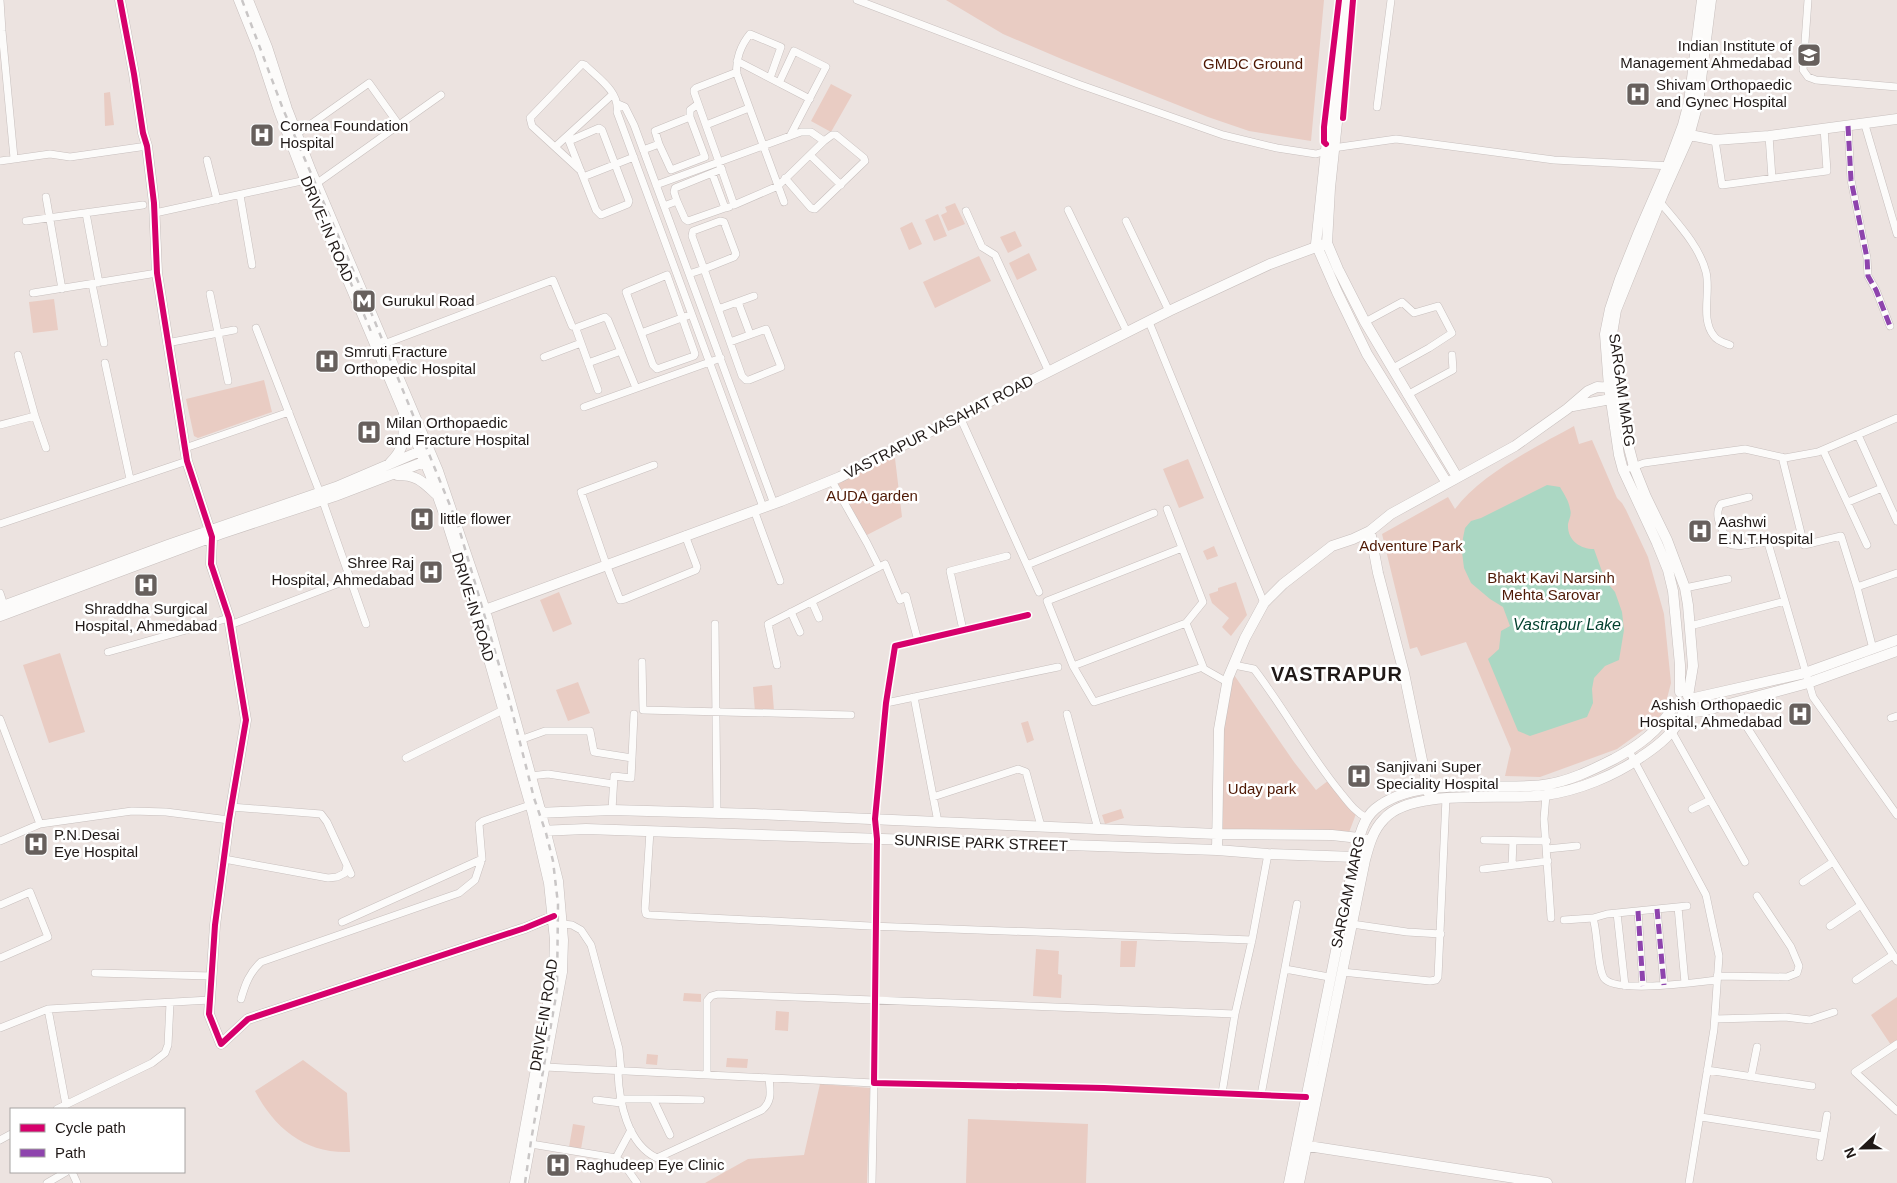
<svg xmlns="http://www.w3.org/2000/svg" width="1897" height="1183" font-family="Helvetica,sans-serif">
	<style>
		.green { fill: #e9ccc3 }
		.water { fill: #abd7c3 }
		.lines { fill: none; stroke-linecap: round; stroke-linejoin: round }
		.street-casing { stroke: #c7bfbd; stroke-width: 8 }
		.secondary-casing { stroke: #c7bfbd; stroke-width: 11 }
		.street { stroke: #fcfbfa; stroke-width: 7 }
		.secondary { stroke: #fcfbfa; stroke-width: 10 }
		.rail { stroke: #c9c6c6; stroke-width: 2.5; stroke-dasharray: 6 6; stroke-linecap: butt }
		.quiet { stroke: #8e44ad; stroke-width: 5; stroke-dasharray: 10 5; stroke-linecap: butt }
		.cycleway-casing { stroke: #fff; stroke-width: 9 }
		.cycleway { stroke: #d6006c; stroke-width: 6 }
		.labels { text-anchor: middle; stroke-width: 5; stroke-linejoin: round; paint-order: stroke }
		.poi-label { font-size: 15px; fill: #201917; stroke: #fff; text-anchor: start }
		.park-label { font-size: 15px; fill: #4f1905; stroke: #fff }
		.street-label { font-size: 15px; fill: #201917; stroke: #fff }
		.water-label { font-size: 16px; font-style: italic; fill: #023f2d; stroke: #fff }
		.district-label { font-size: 20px; font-weight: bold; letter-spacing: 1px; fill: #201917; stroke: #fff }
	</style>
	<rect width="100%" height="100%" fill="#ece3e0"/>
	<path class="green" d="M 946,0 L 1324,0 L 1311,141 L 1249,131 L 1208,117 L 1064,60 L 1003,34 Z
		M 831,84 L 852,95 L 831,132 L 811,121 Z
		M 110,92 L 114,125 L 105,126 L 104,93 Z
		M 955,203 L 965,224 L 948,231 L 941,215 L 947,212 L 945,207 Z
		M 938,214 L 947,236 L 934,241 L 925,220 Z
		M 912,222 L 922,244 L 909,250 L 900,228 Z
		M 1015,231 L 1022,246 L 1008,253 L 1000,237 Z
		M 1029,253 L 1037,270 L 1017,280 L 1009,263 Z
		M 979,256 L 991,281 L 935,308 L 923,282 Z
		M 54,299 L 58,330 L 33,333 L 29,302 Z
		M 264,380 L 272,412 L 198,438 L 194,436 L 186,399 Z
		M 1574,426 L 1579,444 L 1592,440 L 1617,498 L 1622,503 L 1626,510 L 1648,557 L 1664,614 L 1671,683 L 1664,710 L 1656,721 L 1617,749 L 1540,777 L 1505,776 L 1511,749 L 1466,642 L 1421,656 L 1417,647 L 1410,649 L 1382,534 L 1448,497 L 1455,509 C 1481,474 1536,447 1574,426 Z
		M 894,450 L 902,517 L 865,536 L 833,487 Z
		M 1188,459 L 1204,498 L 1179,508 L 1163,469 Z
		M 1214,546 L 1218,556 L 1207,560 L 1203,551 Z
		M 1236,582 L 1247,615 L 1231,636 L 1222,627 L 1229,618 L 1212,603 L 1209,594 L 1218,591 L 1218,588 Z
		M 559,592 L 572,624 L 553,632 L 540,600 Z
		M 60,653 L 85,732 L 49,743 L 23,665 Z
		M 1232,672 L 1294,762 L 1316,790 L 1329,780 L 1356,814 L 1348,835 L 1219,832 L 1222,730 Z
		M 578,682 L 590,713 L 568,721 L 556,690 Z
		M 772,685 L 774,711 L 755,712 L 753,687 Z
		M 1028,721 L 1034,740 L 1027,743 L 1021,723 Z
		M 1121,809 L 1124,818 L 1105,824 L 1102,815 Z
		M 1121,941 L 1137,941 L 1135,967 L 1120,967 Z
		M 1036,949 L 1059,951 L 1058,974 L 1062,975 L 1061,998 L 1033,996 Z
		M 684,993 L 701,994 L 701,1002 L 683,1001 Z
		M 1897,997 L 1897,1041 L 1891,1045 L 1871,1015 Z
		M 776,1011 L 789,1012 L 788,1031 L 775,1030 Z
		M 647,1054 L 658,1055 L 657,1065 L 646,1064 Z
		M 727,1058 L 748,1059 L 747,1068 L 726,1067 Z
		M 303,1060 L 347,1093 L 350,1152 C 306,1154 275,1129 255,1091 Z
		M 820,1084 L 870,1088 L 867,1183 L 705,1183 L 748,1159 L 804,1155 Z
		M 968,1119 L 1088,1124 L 1086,1183 L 966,1183 Z
		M 573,1124 L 585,1126 L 581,1149 L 569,1147 Z"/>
	<path class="water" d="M 1547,485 L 1560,487 C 1564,494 1569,501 1570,509 C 1572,515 1569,519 1568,524 C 1567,540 1580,549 1594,549 L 1605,580 L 1615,592 L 1622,612 L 1624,630 L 1619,660 L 1605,666 L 1594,678 L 1592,689 L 1593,703 L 1587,717 L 1530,736 L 1518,731 L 1488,659 L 1499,649 L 1501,631 L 1510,626 L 1503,607 L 1490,599 L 1471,583 L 1464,568 L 1462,552 L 1463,538 L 1465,528 L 1471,521 L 1481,518 Z"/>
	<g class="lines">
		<g class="street-casing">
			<path id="street" d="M 0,0 L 2,31 L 14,158
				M 857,0 L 1078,84 L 1223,135 L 1277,148 L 1316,154 L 1340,147 L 1396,139 L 1554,160 L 1672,166
				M 1808,0 L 1803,70 L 1808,77 L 1816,80 L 1897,87
				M 737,61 L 810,99
				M 770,78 L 781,47 L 750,34 C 741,45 735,60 737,74 L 784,202
				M 779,83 L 794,51 L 826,67 L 790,136
				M 618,104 L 625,107 L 634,125 L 774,504
				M 1377,107 L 1391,0
				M 690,117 L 690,110 L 698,104
				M 706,125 L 749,108
				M 1865,125 L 1897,234
				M 1848,126 L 1851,180 L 1867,258 L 1868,276 L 1876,290 L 1890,326
				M 599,128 L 602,130 L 629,201 L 628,204 L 601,215 L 596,210 L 569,141 Z
				M 297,134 L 369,83 L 399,125
				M 1769,136 L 1772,178
				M 1715,140 L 1722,185 L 1827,171 L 1824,128
				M 555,147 L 613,94
				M 643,150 L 659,144 L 655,131 L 690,117 L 705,157 L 671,170 L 659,144
				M 810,155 L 841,185
				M 207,160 L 217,200
				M 0,161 L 50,154 L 70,157 L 147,146
				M 581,171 L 532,126 L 530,118 L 582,64 L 585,65 C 598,78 620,92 617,112 L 763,507
				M 712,173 L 725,208 L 729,207
				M 583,177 L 634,157
				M 785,178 L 811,208 L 815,209 L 865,161 L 864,158 L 836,135 L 832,135 L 824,141
				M 656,185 L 801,132 L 811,132 L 824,141 L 778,186 L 734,205 L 719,162 L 694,92 L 694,90 L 696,88 L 737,72
				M 313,186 L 441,95
				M 240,195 L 252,265
				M 46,197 L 62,289
				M 677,201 L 685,219 L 688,221 L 725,208
				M 1660,202 C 1677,223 1699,245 1706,272 C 1711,292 1700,319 1714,336 C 1717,341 1725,343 1730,345
				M 664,206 L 677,201 L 674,192 L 675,188 L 722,169
				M 1068,210 L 1127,332
				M 966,211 L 982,247 L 995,255 L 1049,372
				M 86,213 L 99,283
				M 155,213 L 306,180
				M 26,221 L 143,205
				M 1126,221 L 1169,311
				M 689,274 L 704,269 L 692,236 L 693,231 L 720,221 L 724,222 L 736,254 L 734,257 L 704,269 L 742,376 L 746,380 L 749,380 L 781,367 L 766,329 L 730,342
				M 667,275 L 695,354 L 694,356 L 657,369 L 653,365 L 626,292 Z
				M 92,284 L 104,343
				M 33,293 L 157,273
				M 210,294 L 228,381
				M 738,302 L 750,334
				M 718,309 L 754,296
				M 1149,322 L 1264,603
				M 1365,322 L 1402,302 L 1414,313 L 1438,306 L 1452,333 L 1429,348 L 1393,368
				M 256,328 L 320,493 L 366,624
				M 641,333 L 687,316
				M 167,343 L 234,330
				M 384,344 L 553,280 L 572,326
				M 18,355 L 35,416 L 46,448
				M 544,357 L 581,343
				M 105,363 L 130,479
				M 588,363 L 621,351
				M 598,390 L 576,329 L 578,327 L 605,317 L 608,320 L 636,388
				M 1407,395 L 1453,370 L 1452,355
				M 584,407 L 721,358
				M 960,417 L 1039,592
				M 0,425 L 35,416
				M 1858,435 L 1897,521
				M 185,448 L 289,412
				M 1823,450 L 1867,545
				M 1782,457 L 1804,545 L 1841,536 L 1857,587 L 1873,649
				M 654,465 L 581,492 L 606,564 L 620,600 L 625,599 L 696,570 L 697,567 L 685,535
				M 1630,468 L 1644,463 L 1745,449 L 1785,458 L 1818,452 L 1897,418
				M 832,481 L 867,543 L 879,567
				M 1749,497 L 1721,504 C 1712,516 1724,532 1729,544 C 1742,549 1755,540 1768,543 L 1813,697 L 1897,815
				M 1848,502 L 1882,488
				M 1167,509 L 1203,602 L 1186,623 L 1204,669 L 1227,682
				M 754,510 L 780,581
				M 0,524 L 187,461
				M 1027,565 L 1154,513
				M 1857,587 L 1897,573
				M 1685,588 L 1728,579
				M 0,593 L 5,608
				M 812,602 L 819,618
				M 791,612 L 800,632
				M 1028,615 L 895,646 L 886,703 L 875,819 L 877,839 L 874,1083 L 1104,1088 L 1306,1097
				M 1186,623 L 1073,666 L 1094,702 L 1203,667
				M 715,624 L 717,813
				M 230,625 L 350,579
				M 1690,626 L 1785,601
				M 963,630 L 950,571 L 1007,556
				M 108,652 L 229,618
				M 642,662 L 643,710 L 851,715
				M 777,665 L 768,624 L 885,564 L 900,600 L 906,596 L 918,641
				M 1234,665 L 1254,669 C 1284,708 1308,753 1340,792 C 1348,802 1355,812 1367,818
				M 1073,666 L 1047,601 L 1182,548
				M 914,697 L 938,822
				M 886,703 L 1058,667
				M 1737,703 L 1743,721 L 1897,961
				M 1067,714 L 1098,829
				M 1891,718 L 1897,716
				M 0,719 L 40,824 L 0,841
				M 1672,732 L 1745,862
				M 520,740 L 545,731 L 590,731 L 594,752 L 632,758 L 631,778 L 614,776 L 612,810
				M 1629,751 L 1706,895 L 1719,956 L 1714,1029 L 1689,1183
				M 406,758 L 503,710
				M 632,758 L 634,714
				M 530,776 L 548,774 L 613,784
				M 1546,795 L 1544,819 L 1551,918
				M 933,797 L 1018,769 L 1026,772 L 1041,826
				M 231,807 L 321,814 L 327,822 L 351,874
				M 1692,809 L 1710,800
				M 40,824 L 132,811 L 166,812 L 229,820
				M 650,831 L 645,909 L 646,914 L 650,915 L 870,926 L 1252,940
				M 1484,840 L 1547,841
				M 1547,849 L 1577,846
				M 224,859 L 328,878 L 337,877 L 345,873 L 347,866
				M 1512,865 L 1513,841
				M 1483,869 L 1548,861
				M 1803,882 L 1833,862
				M 0,905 L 30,892 L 48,937 L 0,958
				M 1678,907 L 1685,983
				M 1657,909 L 1664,985
				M 1638,911 L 1643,986
				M 1617,913 L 1625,986
				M 1593,918 L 1607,914 L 1687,906
				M 1564,920 L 1593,918 C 1598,933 1597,967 1604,978 C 1615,994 1697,982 1717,980
				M 342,922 L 482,859
				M 563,924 L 572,925 L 581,930 L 591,945 L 619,1049 L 621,1071
				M 1352,924 L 1407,932 L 1441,934
				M 1830,926 L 1861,905
				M 1285,969 L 1329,977
				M 1342,972 L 1430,981 L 1436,980 L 1438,977 L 1446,798
				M 95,973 L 212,976
				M 1717,976 L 1787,977 L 1797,973 L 1799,966 L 1791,947 L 1757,896
				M 1856,980 L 1893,955
				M 241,999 C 245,985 249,973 261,962 L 459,893 L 475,880 L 482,859 L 479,824 L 483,821 L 530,805
				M 48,1009 L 66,1105
				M 1715,1019 L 1785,1017 L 1810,1020 L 1834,1012
				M 0,1028 L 48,1009 L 210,1000
				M 1897,1044 L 1855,1072 L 1897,1111
				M 545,1067 L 874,1083 L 872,1183
				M 1707,1070 L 1812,1086
				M 618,1072 C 619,1101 627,1144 657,1158 L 762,1110 C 773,1101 770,1090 769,1078
				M 707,1075 L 707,1001 L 711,996 L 718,994 L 1235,1014
				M 1751,1077 L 1757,1047
				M 1222,1093 L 1235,1014 L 1252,940 L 1268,854
				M 1261,1095 L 1297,904
				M 620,1099 L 653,1099 L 670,1135
				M 653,1099 L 701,1100
				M 596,1100 L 621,1103
				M 57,1109 L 152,1063 L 165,1053 L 168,1045 L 170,1003
				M 1701,1117 L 1823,1136
				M 0,1140 L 11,1134
				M 531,1144 L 616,1158 L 623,1163 L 637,1183
				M 1820,1157 L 1827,1115
				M 616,1158 L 631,1130
				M 72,1172 L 77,1183
				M 47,1183 L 66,1172"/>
		</g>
		<g class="secondary-casing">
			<path id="secondary" d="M 120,0 L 134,74 L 143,133 L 147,146 L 154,203 L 157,273 L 187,461 L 212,537 L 211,564 L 229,618 L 246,720 L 229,820 L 215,925 L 209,1014 L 221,1044 L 248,1019 L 525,928 L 554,916
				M 239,0 L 259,50 L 279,111 L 303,174 L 430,474 L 447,522 L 474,607 L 533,814 L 549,883 L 555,940 L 554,971 L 515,1183
				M 248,0 L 267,47 L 287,109 L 311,171 L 438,471 L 485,610 L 541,813 L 558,881 L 563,940 L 562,972 L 523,1183
				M 1342,0 L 1316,244 L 1337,292 L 1367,354 L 1447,483
				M 1350,0 L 1330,188 L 1327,243 L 1338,269 L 1365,322 L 1457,477
				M 1685,134 L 1715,140 L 1769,136 L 1897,119
				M 1573,406 L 1611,399 L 1616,396
				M 390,463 C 406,447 404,438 403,417
				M 397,475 C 417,475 422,481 436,494
				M 1370,531 L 1378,573 L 1404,673 L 1429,794
				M 0,607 L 168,545 L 336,487 L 425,449
				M 485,610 L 781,501 L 840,477 L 1169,311 L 1270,264 L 1327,243
				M 0,616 L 220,534 L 335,496 L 429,460
				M 1680,692 L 1680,665 L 1673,591 L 1668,570 L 1657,543 L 1623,470 L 1619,455 L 1609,387 L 1605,334 L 1610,309 L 1620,279 L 1638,234 L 1668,165 L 1683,125 L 1689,102 L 1702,0
				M 1688,696 L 1693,666 L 1688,605 L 1685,588 L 1667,540 L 1646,497 L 1634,467 L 1628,444 L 1619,392 L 1612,334 L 1616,310 L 1663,194 L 1689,136 L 1698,103 L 1711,0
				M 1690,699 L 1805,673 L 1897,640
				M 1687,710 L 1693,712 L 1703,711 L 1808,683 L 1897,651
				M 536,813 L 612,810 L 755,814 L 1098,829 L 1217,834 L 1332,835 L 1359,838 L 1370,841
				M 539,831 L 586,829 L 645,831 L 1217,850 L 1268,854 L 1355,857 L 1365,860
				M 1217,850 L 1219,729 L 1228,678 L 1245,638 L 1264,603 L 1283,584 L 1332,546 L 1353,539 L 1370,531 L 1391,514 L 1515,446 L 1567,409 L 1588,391 L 1597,387 L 1615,388
				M 1302,1145 L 1547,1183
				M 1289,1183 L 1355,857 C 1359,840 1361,821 1375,809 C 1416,775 1493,791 1543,785 C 1568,782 1592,770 1614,759 C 1638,746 1659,731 1673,707
				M 1299,1183 L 1365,860 C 1369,845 1373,830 1384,819 C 1412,787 1505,801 1546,795 C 1579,790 1614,776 1641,757 C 1659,745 1676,732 1684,711"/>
		</g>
		<use href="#street" class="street"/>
		<use href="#secondary" class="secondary"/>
		<path class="rail" d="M 242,0 L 283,109 L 366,300 L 458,525 L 509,699 L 534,798 L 546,833 L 553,861 L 558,904 L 557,990 L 531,1141 L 525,1183
			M 350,281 L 372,334"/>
		<path class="quiet" d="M 1848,126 L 1851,180 L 1867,258 L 1868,276 L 1876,290 L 1890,326
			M 1657,909 L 1664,985
			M 1638,911 L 1643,986"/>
		<g class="cycleway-casing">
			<path id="cycleway" d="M 120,0 L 134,74 L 143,133 L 147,146 L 154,203 L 157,273 L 187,461 L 212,537 L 211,564 L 229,618 L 246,720 L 229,820 L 215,925 L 209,1014 L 221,1044 L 248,1019 L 525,928 L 554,916
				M 1343,118 L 1353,0
				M 1326,144 L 1324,142 L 1324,127 L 1339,0
				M 1028,615 L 895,646 L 886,703 L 875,819 L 877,839 L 874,1083 L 1104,1088 L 1306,1097"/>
		</g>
		<use href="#cycleway" class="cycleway"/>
	</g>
	<defs>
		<g id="university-square" transform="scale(1.25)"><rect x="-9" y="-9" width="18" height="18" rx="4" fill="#67605d" stroke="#fff"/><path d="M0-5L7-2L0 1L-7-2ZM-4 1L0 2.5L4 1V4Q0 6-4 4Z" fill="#fff"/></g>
		<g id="hospital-square" transform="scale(1.25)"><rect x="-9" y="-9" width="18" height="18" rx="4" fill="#67605d" stroke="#fff"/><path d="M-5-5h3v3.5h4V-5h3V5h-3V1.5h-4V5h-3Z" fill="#fff"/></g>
		<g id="metro-square" transform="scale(1.25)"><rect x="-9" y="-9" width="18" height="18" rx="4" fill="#67605d" stroke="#fff"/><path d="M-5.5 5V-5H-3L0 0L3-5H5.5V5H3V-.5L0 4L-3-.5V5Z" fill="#fff"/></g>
	</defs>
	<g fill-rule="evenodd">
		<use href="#university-square" x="1809" y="55"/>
		<use href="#hospital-square" x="1638" y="94"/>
		<use href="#hospital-square" x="262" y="135"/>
		<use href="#metro-square" x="364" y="301"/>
		<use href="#hospital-square" x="327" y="361"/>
		<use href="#hospital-square" x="369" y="432"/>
		<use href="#hospital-square" x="422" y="519"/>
		<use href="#hospital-square" x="1700" y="531"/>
		<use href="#hospital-square" x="431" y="572"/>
		<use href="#hospital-square" x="146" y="585"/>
		<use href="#hospital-square" x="1800" y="714"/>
		<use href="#hospital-square" x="1359" y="776"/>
		<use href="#hospital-square" x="36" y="844"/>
		<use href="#hospital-square" x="558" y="1165"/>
	</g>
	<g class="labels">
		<g class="poi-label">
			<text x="1792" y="51" text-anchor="end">Indian Institute of<tspan x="1792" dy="17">Management Ahmedabad</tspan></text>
			<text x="1656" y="90">Shivam Orthopaedic<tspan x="1656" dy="17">and Gynec Hospital</tspan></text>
			<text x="280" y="131">Cornea Foundation<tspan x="280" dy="17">Hospital</tspan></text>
			<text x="382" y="306">Gurukul Road</text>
			<text x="344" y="357">Smruti Fracture<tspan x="344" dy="17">Orthopedic Hospital</tspan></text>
			<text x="386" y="428">Milan Orthopaedic<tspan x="386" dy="17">and Fracture Hospital</tspan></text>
			<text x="440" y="524">little flower</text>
			<text x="1718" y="527">Aashwi<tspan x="1718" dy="17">E.N.T.Hospital</tspan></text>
			<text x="414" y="568" text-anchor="end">Shree Raj<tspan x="414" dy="17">Hospital, Ahmedabad</tspan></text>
			<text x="146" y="614" text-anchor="middle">Shraddha Surgical<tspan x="146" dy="17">Hospital, Ahmedabad</tspan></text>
			<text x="1782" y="710" text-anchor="end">Ashish Orthopaedic<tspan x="1782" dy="17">Hospital, Ahmedabad</tspan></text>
			<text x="1376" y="772">Sanjivani Super<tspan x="1376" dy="17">Speciality Hospital</tspan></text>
			<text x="54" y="840">P.N.Desai<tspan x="54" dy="17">Eye Hospital</tspan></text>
			<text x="576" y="1170">Raghudeep Eye Clinic</text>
		</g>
		<g class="park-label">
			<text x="1253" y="69">GMDC Ground</text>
			<text x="872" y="501">AUDA garden</text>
			<text x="1411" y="551">Adventure Park</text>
			<text x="1551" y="583">Bhakt Kavi Narsinh<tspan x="1551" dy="17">Mehta Sarovar</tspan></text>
			<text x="1262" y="794">Uday park</text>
		</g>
		<g class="street-label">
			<text transform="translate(327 229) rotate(67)" y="5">DRIVE-IN ROAD</text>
			<text transform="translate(1622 390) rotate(82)" y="5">SARGAM MARG</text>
			<text transform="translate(939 427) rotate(-27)" y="5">VASTRAPUR VASAHAT ROAD</text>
			<text transform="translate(473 607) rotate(73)" y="5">DRIVE-IN ROAD</text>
			<text transform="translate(981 843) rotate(2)" y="5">SUNRISE PARK STREET</text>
			<text transform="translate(1348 892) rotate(-78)" y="5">SARGAM MARG</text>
			<text transform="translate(544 1015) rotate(-81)" y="5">DRIVE-IN ROAD</text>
		</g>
		<g class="water-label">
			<text x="1567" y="630">Vastrapur Lake</text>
		</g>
		<g class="district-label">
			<text x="1337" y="681">VASTRAPUR</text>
		</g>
	</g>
	<rect x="10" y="1108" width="175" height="65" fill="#ffffff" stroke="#a6a3a2"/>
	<rect x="20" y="1124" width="25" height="8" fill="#d6006c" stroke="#a6a3a2"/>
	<text x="55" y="1133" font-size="15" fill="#201917">Cycle path</text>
	<rect x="20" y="1149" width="25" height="8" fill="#8e44ad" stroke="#a6a3a2"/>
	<text x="55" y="1158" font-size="15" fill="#201917">Path</text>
	<g transform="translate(1862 1148) rotate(248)" stroke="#ffffff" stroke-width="4" paint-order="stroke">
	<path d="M0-4L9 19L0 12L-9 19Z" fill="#201917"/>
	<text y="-8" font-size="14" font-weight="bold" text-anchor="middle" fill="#201917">N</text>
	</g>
</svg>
